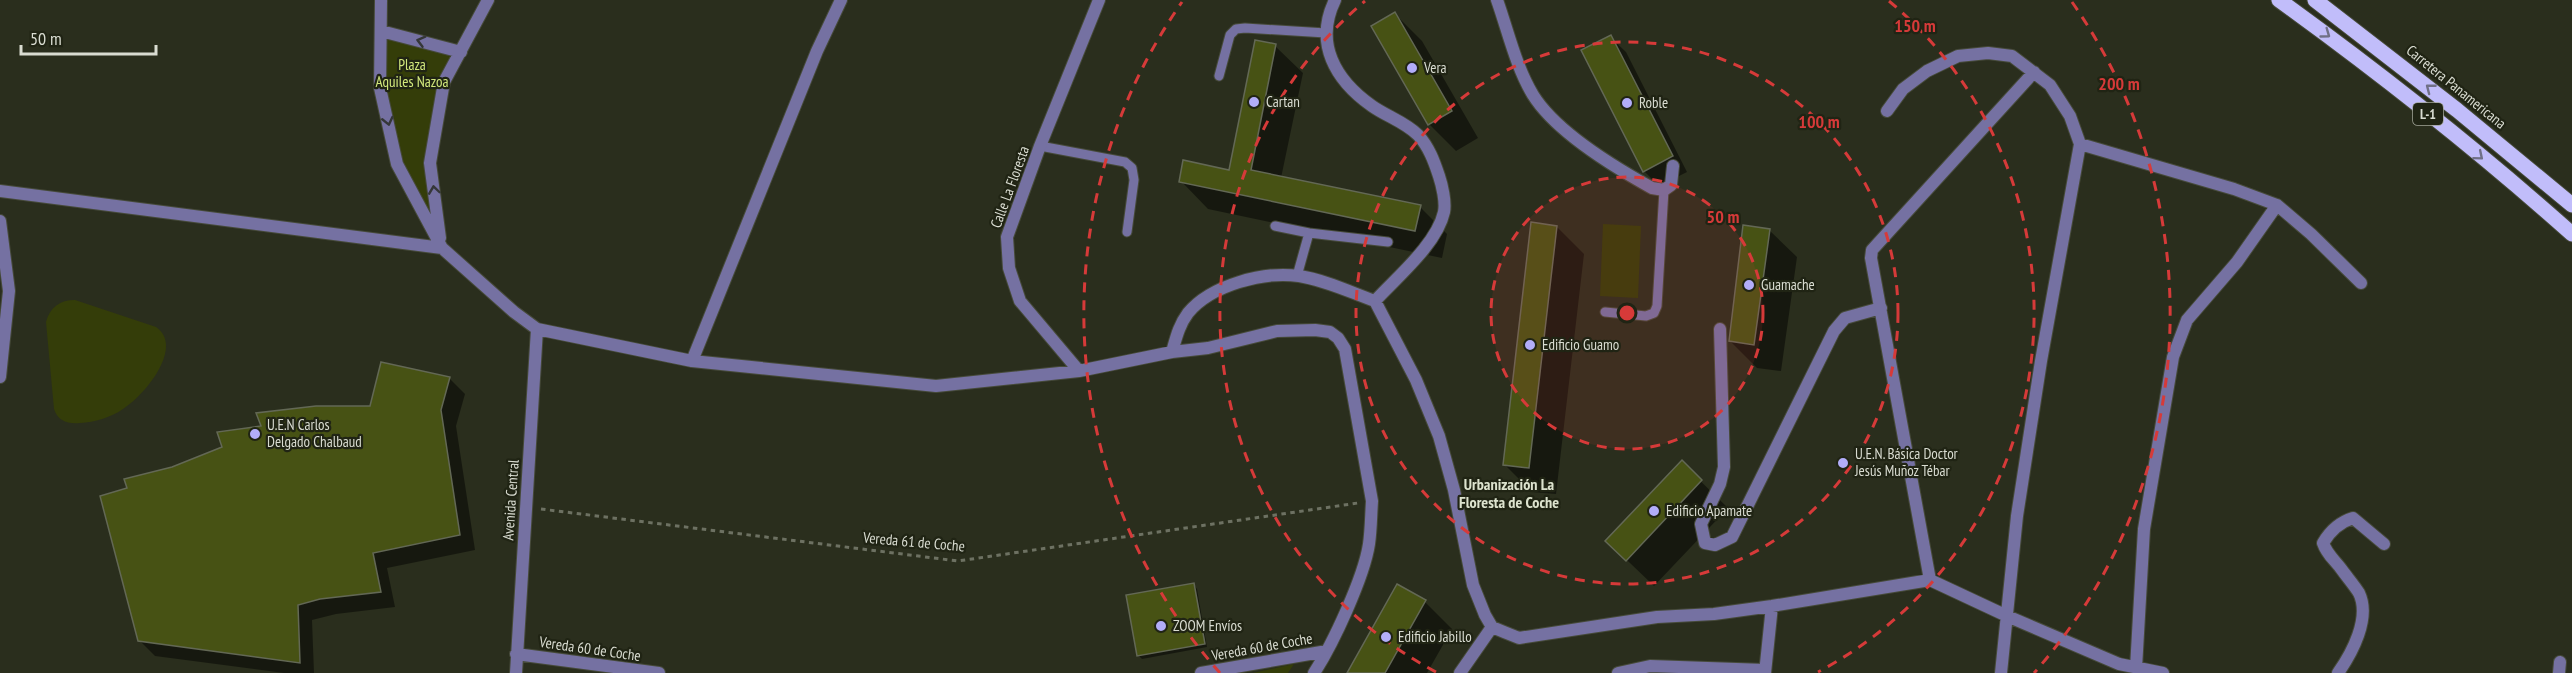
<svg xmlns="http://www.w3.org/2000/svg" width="2572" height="673" font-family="'PT Sans Narrow',sans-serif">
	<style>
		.green { fill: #343d09 }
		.shadow { fill: #0007 }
		.building { fill: #475214; stroke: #636855; stroke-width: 1.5 }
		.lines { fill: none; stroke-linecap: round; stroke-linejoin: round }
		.lane-casing { stroke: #464a3a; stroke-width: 11 }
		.street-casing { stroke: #464a3a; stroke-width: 14 }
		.primary-casing { stroke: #464a3a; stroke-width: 17 }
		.path { stroke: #6d7162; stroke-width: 3; stroke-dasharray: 4.5 4.5; stroke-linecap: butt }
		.lane { stroke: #7571a2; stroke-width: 9 }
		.street { stroke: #7571a2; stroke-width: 12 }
		.primary { stroke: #c1bdfa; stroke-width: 15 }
		.oneway { stroke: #707087 }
		.oneway2 { stroke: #353738 }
		.ring { fill: none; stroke: #d63a39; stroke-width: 3; stroke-dasharray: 10 8 }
		.poi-dot { fill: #b2adf9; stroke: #202414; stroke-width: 2 }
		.labels { text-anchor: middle; stroke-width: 4.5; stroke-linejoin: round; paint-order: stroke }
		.shield { fill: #202414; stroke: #a2a598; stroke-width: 1.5 }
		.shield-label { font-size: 14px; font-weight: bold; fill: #d9dcd1 }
		.park-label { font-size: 15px; fill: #d2e87c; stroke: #202414 }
		.poi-label { font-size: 15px; fill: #d9dcd1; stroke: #202414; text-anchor: start }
		.street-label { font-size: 15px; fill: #d9dcd1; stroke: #202414 }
		.neighbourhood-label { font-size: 16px; font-weight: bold; fill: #dde3ce; stroke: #202414 }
		.centre { fill: #d63a39; stroke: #202414; stroke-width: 3 }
		.ring-label { font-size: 18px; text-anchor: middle; font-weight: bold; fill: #d63a39; stroke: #202414; stroke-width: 4.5; stroke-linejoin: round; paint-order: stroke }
	</style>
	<rect width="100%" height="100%" fill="#2a2e1d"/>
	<path class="green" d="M 384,35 L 455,53 L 426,162 L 439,238 L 401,163 L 383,88 Z
		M 1603,224 L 1641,226 L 1638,298 L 1600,296 Z
		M 75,300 L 156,327 C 185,347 144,396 123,409 C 110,418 95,422 80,423 C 67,424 58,421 54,409 L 46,322 C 50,307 60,300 75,300 Z
		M 1294,664 L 1288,673 L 1253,673 Z"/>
	<path class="shadow" d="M 1395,14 L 1422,41 L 1478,138 L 1456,151 L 1429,124 Z
		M 1610,37 L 1626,52 L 1687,172 L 1659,186 L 1644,171 Z
		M 1275,46 L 1303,73 L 1281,178 L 1420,207 L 1447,234 L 1442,258 L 1208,209 L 1181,181 L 1230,172 Z
		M 1557,227 L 1584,254 L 1556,494 L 1532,492 L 1505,465 Z
		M 1769,230 L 1797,257 L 1781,371 L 1757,368 L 1730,341 Z
		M 449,378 L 465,394 L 456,426 L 475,550 L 387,568 L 395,607 L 336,614 L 312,620 L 314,673 L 284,673 L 155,656 L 139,640 L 172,468 L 224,448 L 263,427 L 371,408 Z
		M 1682,463 L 1728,508 L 1654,586 L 1607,541 Z
		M 1194,585 L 1197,589 L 1207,647 L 1142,659 L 1138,655 Z
		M 1425,602 L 1452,629 L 1427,673 L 1349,673 Z"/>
	<path class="building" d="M 1395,12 L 1452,111 L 1428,125 L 1371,26 Z
		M 1611,35 L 1673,156 L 1643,172 L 1581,50 Z
		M 1255,40 L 1276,44 L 1251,170 L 1421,205 L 1415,231 L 1179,182 L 1183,160 L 1229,170 Z
		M 1531,222 L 1557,226 L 1529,468 L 1503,465 Z
		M 1743,225 L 1770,229 L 1754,345 L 1729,341 Z
		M 381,362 L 450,377 L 441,410 L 460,535 L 373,553 L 381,592 L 320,599 L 298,605 L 300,663 L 138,641 L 100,496 L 127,488 L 124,479 L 172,467 L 222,447 L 217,432 L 261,426 L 256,413 L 316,406 L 370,406 Z
		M 1682,460 L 1702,480 L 1626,561 L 1605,541 Z
		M 1194,583 L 1205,644 L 1137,656 L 1126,595 Z
		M 1397,584 L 1426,600 L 1385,673 L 1347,673 Z"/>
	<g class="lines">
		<g class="lane-casing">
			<path id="lane" d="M 1219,76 L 1230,35 L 1236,29 L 1245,28 L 1326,33
				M 1040,146 L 1125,162 L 1132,168 L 1134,180 L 1127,232
				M 1275,226 L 1309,233 L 1297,276
				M 1309,233 L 1388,242
				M 1605,312 L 1646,316 L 1654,313 L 1657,306 L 1664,190"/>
		</g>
		<g class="street-casing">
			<path id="street" d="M 381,0 L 380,88 L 397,164 L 442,248 L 514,312 L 537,329 L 692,361 L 936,386 L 1079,371 L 1172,352 L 1208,348 L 1277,331 L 1315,330 L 1330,332 L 1338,338 L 1345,349 L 1372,501 C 1371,516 1371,530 1369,544 C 1364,577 1333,644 1314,673
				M 1335,0 C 1314,43 1335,80 1372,106 C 1386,116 1405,122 1418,135 C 1429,147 1434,161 1439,176 C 1442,185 1446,202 1444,212 C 1437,244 1397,277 1375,301
				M 1497,0 C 1508,31 1516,67 1533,95 C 1556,132 1614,167 1652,188 L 1664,190 L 1671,185 L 1673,166
				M 381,31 L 461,52
				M 1887,111 L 1903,89 L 1927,71 L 1958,56 L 1988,53 L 2012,56 L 2050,85 L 2070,116 L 2080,144 L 2041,361 L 2017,516 L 2001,673
				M 2080,144 L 2234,189 L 2277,205 L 2311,234 L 2361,283
				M 0,191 L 442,248
				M 0,221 L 9,291 L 0,377
				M 440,238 L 430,163 L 444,82 L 488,0
				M 1720,329 L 1724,467 L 1720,484 L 1701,524 L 1705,543 L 1715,545 L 1732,537 L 1834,331 L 1845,318 L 1881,308
				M 1172,352 C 1176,338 1179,325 1188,313 C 1211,285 1264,271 1299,276 C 1325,280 1350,292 1375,301 L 1416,380 L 1439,436 L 1454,490 L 1473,585 L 1485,615 L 1492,627 L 1504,632 L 1519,638 L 1657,617 L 1714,614 L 1772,606 L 1930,580 L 2007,616 L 2119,664 L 2163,673
				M 692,361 L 817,51 L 841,0
				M 1079,371 L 1020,301 L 1009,268 L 1007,237 L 1040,146 L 1099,0
				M 1930,580 L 1871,258 L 1872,250 L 2034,72
				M 516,654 L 659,673
				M 2136,668 L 2144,529 L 2173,357 L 2187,320 L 2237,262 L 2277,205
				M 516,673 L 537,329
				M 1201,673 L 1327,651
				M 1460,673 L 1492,627
				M 1618,673 L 1650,666 L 1765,670
				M 1765,673 L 1772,606
				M 2338,673 C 2352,653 2371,618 2359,593 C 2354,585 2347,577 2342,570 C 2335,560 2327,555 2323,543 C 2330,531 2340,522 2353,518 L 2384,544
				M 2559,673 L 2560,662"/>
		</g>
		<g class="primary-casing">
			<path id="primary" d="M 2279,0 C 2380,73 2479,151 2572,234
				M 2315,0 L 2457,110 L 2572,205"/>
		</g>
		<path class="path" d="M 541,509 L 958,561 L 1358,503"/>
		<use href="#lane" class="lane"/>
		<use href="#street" class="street"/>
		<use href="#primary" class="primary"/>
	</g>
	<defs><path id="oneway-chevron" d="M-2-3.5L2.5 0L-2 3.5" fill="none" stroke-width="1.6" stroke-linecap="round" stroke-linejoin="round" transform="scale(1.5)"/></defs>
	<g class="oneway">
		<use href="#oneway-chevron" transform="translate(2326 34) rotate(36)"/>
		<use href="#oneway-chevron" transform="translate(2430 88) rotate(-142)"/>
		<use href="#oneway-chevron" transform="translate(2479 156) rotate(40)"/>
	</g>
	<g class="oneway2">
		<use href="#oneway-chevron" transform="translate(421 41) rotate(-165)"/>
		<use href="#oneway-chevron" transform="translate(388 121) rotate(77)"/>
		<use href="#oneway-chevron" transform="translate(434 190) rotate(-98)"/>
	</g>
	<circle cx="1627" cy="313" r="136" fill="#d63a39" fill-opacity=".12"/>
	<g class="ring">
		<circle cx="1627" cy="313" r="136"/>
		<circle cx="1627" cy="313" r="271"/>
		<path d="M1436 672A407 407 0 0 1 1365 1M1889 1A407 407 0 0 1 1818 672"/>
		<path d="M1220 673A543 543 0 0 1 1182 2M2072 2A543 543 0 0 1 2034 673"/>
	</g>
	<g class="poi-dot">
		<circle cx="1412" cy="68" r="6"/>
		<circle cx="1254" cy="102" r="6"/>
		<circle cx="1627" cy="103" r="6"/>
		<circle cx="1749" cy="285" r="6"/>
		<circle cx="1530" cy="345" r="6"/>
		<circle cx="255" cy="434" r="6"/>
		<circle cx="1843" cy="463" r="6"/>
		<circle cx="1654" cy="511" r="6"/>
		<circle cx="1161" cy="626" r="6"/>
		<circle cx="1386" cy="637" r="6"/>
	</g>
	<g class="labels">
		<rect class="shield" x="2413" y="103" width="30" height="22" rx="4.5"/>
		<g class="shield-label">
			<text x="2428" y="119">L-1</text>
		</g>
		<g class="park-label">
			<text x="412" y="70">Plaza<tspan x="412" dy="17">Aquiles Nazoa</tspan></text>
		</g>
		<g class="poi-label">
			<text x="1424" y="73">Vera</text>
			<text x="1266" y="107">Cartan</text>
			<text x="1639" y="108">Roble</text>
			<text x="1761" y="290">Guamache</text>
			<text x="1542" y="350">Edificio Guamo</text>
			<text x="267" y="430">U.E.N Carlos<tspan x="267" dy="17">Delgado Chalbaud</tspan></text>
			<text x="1855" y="459">U.E.N. Básica Doctor<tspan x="1855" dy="17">Jesús Muñoz Tébar</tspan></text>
			<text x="1666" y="516">Edificio Apamate</text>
			<text x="1173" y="631">ZOOM Envíos</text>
			<text x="1398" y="642">Edificio Jabillo</text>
		</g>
		<g class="street-label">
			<text transform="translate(2456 87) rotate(39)" y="5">Carretera Panamericana</text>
			<text transform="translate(1010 187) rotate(-70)" y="5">Calle La Floresta</text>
			<text transform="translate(511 500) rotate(-86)" y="5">Avenida Central</text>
			<text transform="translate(914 542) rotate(5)" y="5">Vereda 61 de Coche</text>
			<text transform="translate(1262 647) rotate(-10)" y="5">Vereda 60 de Coche</text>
			<text transform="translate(590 649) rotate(8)" y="5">Vereda 60 de Coche</text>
		</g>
		<g class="neighbourhood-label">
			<text x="1509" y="490">Urbanización La<tspan x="1509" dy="18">Floresta de Coche</tspan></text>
		</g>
	</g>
	<circle cx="1627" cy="313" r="9" class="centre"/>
	<g class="ring-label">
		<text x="1915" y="32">150 m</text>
		<text x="2119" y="90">200 m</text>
		<text x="1819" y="128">100 m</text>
		<text x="1723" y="223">50 m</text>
	</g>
	<path d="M21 45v9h135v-9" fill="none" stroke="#d9dcd1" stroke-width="3"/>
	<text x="30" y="45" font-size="18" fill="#d9dcd1" stroke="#202414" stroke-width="4.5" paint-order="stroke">50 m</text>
</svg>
